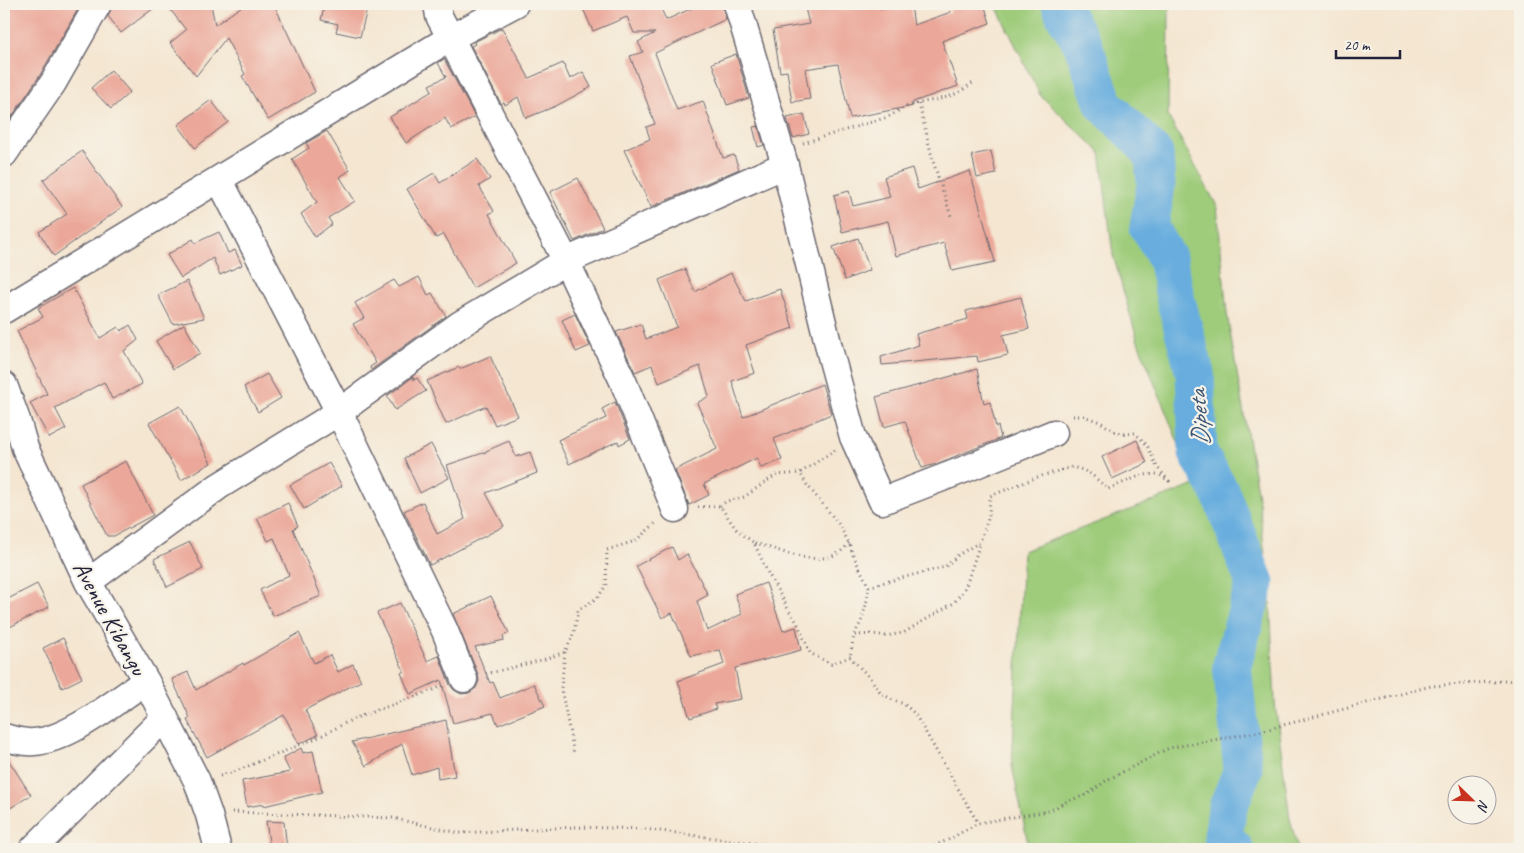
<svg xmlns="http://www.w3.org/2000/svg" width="1524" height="853" font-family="Caveat,sans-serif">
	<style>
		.green { fill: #9ecc7a; stroke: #60775a }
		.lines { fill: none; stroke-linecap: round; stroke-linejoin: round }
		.river { stroke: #67adde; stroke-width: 39 }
		.building { fill: #eba89a }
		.minor-casing { stroke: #6c6770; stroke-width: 29 }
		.path { stroke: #6c6770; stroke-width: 3; stroke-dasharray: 1 4; stroke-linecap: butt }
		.minor { stroke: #fff; stroke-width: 26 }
		.labels { text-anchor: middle; stroke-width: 4.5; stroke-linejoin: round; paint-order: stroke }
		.street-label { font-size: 24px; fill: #22223b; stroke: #f7f3e8 }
		.water-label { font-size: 25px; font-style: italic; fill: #3a5374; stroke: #f7f3e8 }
	</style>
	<rect width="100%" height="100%" fill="#f7f3e8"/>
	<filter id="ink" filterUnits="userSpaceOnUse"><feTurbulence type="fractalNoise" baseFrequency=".02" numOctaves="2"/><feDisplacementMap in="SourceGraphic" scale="10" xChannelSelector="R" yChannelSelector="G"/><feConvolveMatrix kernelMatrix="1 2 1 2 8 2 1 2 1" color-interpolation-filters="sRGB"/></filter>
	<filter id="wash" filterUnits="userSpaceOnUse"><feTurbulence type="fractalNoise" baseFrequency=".0096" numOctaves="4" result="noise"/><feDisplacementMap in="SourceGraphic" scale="20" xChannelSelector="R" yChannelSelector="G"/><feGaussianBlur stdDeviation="1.12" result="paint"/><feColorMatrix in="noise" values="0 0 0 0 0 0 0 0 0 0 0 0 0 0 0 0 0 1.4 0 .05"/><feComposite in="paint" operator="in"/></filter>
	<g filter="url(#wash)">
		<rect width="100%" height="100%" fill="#f4e6d1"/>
		<path class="green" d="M 995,4 L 1169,4 L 1168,116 L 1217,206 L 1227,314 L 1259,503 L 1270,599 L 1275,703 L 1290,819 L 1298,849 L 1029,849 L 1012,766 L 1023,551 L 1195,485 L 1138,342 L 1113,255 L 1100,152 L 1040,95 Z"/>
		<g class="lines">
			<path class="river" d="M 1061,4 L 1065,15 L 1083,45 L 1104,104 L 1154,154 L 1156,185 L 1149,227 L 1167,258 L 1176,301 L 1195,373 L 1198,453 L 1220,492 L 1255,583 L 1232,665 L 1243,769 L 1227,810 L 1223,837 L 1234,849"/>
		</g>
		<g id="blocks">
			<path class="building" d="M 4,4 L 81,4 L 40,75 L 4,128 Z
				M 113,4 L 159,4 L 121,33 L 108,16 Z
				M 166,4 L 211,4 L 215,25 L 245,4 L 274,4 L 315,92 L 268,120 L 242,76 L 245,74 L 226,38 L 196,76 L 170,43 L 186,30 Z
				M 325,4 L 341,4 L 367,9 L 360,37 L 336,32 L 338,24 L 321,20 Z
				M 581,4 L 659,4 L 666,20 L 701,4 L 722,4 L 726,19 L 655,53 L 677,110 L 703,101 L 723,158 L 734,155 L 739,169 L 651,207 L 624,150 L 650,139 L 646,127 L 655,124 L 630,56 L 643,52 L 638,42 L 655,33 L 634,33 L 627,17 L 593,31 Z
				M 804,4 L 880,4 L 881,9 L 911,5 L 914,25 L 951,12 L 948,4 L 984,4 L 990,23 L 942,41 L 958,86 L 913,102 L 913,106 L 850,118 L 838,64 L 805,69 L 810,99 L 792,102 L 787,71 L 780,72 L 773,30 L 809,24 Z
				M 502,28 L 529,78 L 563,63 L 570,79 L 583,72 L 591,87 L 556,106 L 526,118 L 518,97 L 505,105 L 504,102 L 501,104 L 471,46 L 475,44 L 474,42 Z
				M 736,54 L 749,98 L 727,105 L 712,63 Z
				M 444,59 L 475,117 L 451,129 L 445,118 L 406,143 L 390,117 L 432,91 L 429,85 L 446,77 L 438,63 Z
				M 111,70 L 130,92 L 111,109 L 91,88 Z
				M 211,100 L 228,122 L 195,148 L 178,125 Z
				M 804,114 L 809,134 L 793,138 L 787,118 Z
				M 758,126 L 764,145 L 758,147 L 753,127 Z
				M 327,131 L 350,170 L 340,177 L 355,201 L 328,218 L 332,224 L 315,237 L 301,214 L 317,202 L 292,159 L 309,148 L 306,143 Z
				M 82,151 L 122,207 L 54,256 L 39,232 L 67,214 L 43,180 Z
				M 991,151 L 996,174 L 977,178 L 972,155 Z
				M 477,159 L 490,179 L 479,186 L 494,211 L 489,214 L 516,263 L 473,288 L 444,234 L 436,238 L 407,189 L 434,173 L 440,183 Z
				M 912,168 L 918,189 L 970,171 L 995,262 L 952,271 L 944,243 L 896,256 L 888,221 L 842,232 L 834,195 L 849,191 L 853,206 L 890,197 L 884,177 Z
				M 578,178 L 603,228 L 574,241 L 550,192 Z
				M 219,232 L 228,253 L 235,250 L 242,265 L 220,275 L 213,258 L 181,278 L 167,255 L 193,239 L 195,243 Z
				M 858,238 L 870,270 L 845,280 L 833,247 Z
				M 685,269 L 695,292 L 731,273 L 746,301 L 780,289 L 793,328 L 746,345 L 755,373 L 732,381 L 743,417 L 822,384 L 831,414 L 774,439 L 782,460 L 761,468 L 757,458 L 704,484 L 709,495 L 689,505 L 675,470 L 717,449 L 697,403 L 709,396 L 700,366 L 659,383 L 652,365 L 635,372 L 616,332 L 641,324 L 646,339 L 677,327 L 659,280 Z
				M 419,277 L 428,295 L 432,293 L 446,316 L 371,370 L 370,367 L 376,363 L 353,324 L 364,318 L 355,303 L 394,280 L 399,287 Z
				M 187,281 L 204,318 L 173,324 L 158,295 Z
				M 73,288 L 100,338 L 118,327 L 121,331 L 130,325 L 138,340 L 124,351 L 142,384 L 112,399 L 104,382 L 55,408 L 66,429 L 49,438 L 30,403 L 47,394 L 17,331 L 43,317 L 38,308 Z
				M 1021,297 L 1029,329 L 1003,335 L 1008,355 L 978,362 L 977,356 L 882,365 L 881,357 L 919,345 L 916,334 L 968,319 L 966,311 Z
				M 575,314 L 590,346 L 576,352 L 562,320 Z
				M 184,324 L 200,353 L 173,369 L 156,341 Z
				M 490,356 L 518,416 L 495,425 L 486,406 L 446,424 L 427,381 L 459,367 L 460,369 Z
				M 977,369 L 984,404 L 990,402 L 996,427 L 998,426 L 1001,438 L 936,464 L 922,468 L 905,421 L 884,427 L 876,397 Z
				M 267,374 L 281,398 L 258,412 L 244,387 Z
				M 413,377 L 414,380 L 417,378 L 426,391 L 395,410 L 387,396 Z
				M 615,402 L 630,439 L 619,445 L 618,441 L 569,464 L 558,440 L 606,418 L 602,409 Z
				M 180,406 L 211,463 L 181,480 L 149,423 Z
				M 1137,440 L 1147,463 L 1112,479 L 1102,457 Z
				M 509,441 L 516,457 L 530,452 L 537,473 L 486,493 L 504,526 L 430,565 L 404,511 L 423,502 L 437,534 L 465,519 L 447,465 L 486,452 L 486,451 Z
				M 431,444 L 449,478 L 420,493 L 404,458 Z
				M 126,461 L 153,515 L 114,536 L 107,536 L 81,484 Z
				M 329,463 L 342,486 L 304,509 L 290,485 Z
				M 288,503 L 298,526 L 293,529 L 321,596 L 273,616 L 260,590 L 289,575 L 274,538 L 268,541 L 257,518 Z
				M 190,542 L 203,569 L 167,587 L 154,559 Z
				M 672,547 L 678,560 L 687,554 L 708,595 L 697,601 L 707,631 L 742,614 L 735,594 L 766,583 L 783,631 L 796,627 L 801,650 L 735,668 L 741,699 L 714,704 L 716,709 L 690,718 L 678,681 L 724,664 L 720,650 L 691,656 L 672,613 L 662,618 L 636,566 Z
				M 37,584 L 49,607 L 4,630 L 4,601 Z
				M 491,596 L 509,633 L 503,636 L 504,640 L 475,647 L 490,683 L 493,682 L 500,698 L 534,684 L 545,706 L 498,725 L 493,713 L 453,723 L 441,680 L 410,694 L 401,673 L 404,671 L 377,613 L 400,603 L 427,661 L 439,656 L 450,685 L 454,690 L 461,694 L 469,693 L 476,688 L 479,681 L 478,674 L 453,614 Z
				M 299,633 L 314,663 L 330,655 L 338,672 L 353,664 L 361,681 L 305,710 L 318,735 L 299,744 L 284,715 L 207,757 L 187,720 L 190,718 L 172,679 L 188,672 L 196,690 L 243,663 L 244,665 Z
				M 63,638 L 82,678 L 62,688 L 43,648 Z
				M 446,720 L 455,776 L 438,779 L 437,767 L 412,775 L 402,744 L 366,766 L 352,742 Z
				M 301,748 L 303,753 L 313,751 L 322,792 L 264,806 L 264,804 L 247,807 L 242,781 L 290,772 L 283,758 Z
				M 4,753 L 31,795 L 4,812 Z
				M 266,821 L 284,822 L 287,849 L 270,849 Z"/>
		</g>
	</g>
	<g filter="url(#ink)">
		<use href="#blocks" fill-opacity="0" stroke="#6c6770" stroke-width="1"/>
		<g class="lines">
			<g class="minor-casing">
				<path id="minor" d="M 437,4 L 439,16 L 566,261 L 623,381 L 675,509
					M 737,4 L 785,165 L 831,356 L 853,437 L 882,501 L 968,468 L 1054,433
					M 4,154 L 53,83 L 98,4
					M 219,179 L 339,412 L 445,631 L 464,679
					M 4,310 L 450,38 L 515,4
					M 4,385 L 17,420 L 25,448 L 88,582 L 146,681 L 197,781 L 209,815 L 218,849
					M 88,582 L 219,486 L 339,412 L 459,325 L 566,261 L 785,165
					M 4,737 C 14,740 24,743 34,742 C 69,740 117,700 146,681
					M 33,849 L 165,717"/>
			</g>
			<path class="path" d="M 919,104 L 933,161 L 951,216
				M 803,143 L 888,117 L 909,105 L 944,98 L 958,93 L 974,82
				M 835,450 L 800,473 L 807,485 L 838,523 L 849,543 L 853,555 L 869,587 L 866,605 L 861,622 L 854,635 L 850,657
				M 720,506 L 727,501 L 744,497 L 776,475 L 800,473
				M 698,507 L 720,506 L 736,529 L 754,543 L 768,573 L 791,614 L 797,622 L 810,653 L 831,664 L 850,657 L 870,678 L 881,693 L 893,700 L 904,704 L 915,714 L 978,823
				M 755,543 C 781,550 814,568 840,552 C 843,550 846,546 849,543
				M 869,587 L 881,583 L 945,567 L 958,555 L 980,542 L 989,516 L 990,496 L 1038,477 L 1072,467 L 1083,470 L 1092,475 L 1108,489 L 1142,475 L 1158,474 L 1169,481 L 1157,467 L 1147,445 L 1135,433 L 1124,434 L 1114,431 L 1100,422 L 1084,416 L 1070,416
				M 855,635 L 873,634 L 886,636 L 903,633 L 954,603 L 966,586 L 980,543
				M 565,652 L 561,688 L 574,754
				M 486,674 L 542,660 L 565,652 L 574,633 L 578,610 L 597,598 L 606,586 L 607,550 L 635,541 L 657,522
				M 220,776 L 231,773 L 278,754 L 319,737 L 353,719 L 444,686
				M 232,812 L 392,818 L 459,833 L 575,827 L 645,829 L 800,849
				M 835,849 L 881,845 L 929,848 L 948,840 L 978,823 L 1049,811 L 1066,802 L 1088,794 L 1107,780 L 1169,748 L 1257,732 L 1431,686 L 1520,680"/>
			<use href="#minor" class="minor"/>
		</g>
	</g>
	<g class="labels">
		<g class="street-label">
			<text transform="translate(110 618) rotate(61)" y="8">Avenue Kibangu</text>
		</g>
		<g class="water-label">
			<text transform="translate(1198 418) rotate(-94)" y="9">Dipeta</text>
		</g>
	</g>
	<rect width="1524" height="853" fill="none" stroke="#f7f3e8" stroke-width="20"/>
	<g transform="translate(1472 800) rotate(113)"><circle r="24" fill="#f7f3e8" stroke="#a29fa3"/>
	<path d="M0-4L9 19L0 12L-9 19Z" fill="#c8321e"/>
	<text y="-8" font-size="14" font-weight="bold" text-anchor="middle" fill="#22223b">N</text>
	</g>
	<path d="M1336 50v8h64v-8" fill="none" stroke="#22223b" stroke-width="2.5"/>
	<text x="1344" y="50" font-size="15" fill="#22223b" stroke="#f7f3e8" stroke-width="4" paint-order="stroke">20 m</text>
</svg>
